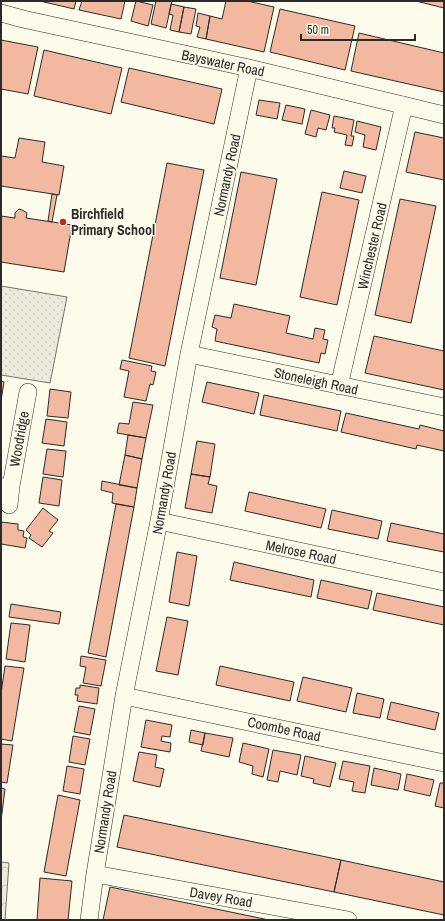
<svg xmlns="http://www.w3.org/2000/svg" width="445" height="921" font-family="'Archivo Narrow',sans-serif">
	<style>
		.park { fill: url(#park-crowns); stroke: #74746e }
		.garden { fill: url(#garden-dots); stroke: #74746e }
		.building { fill: #f2b8a0; stroke: #2b2b2b }
		.lines { fill: none; stroke-linecap: round; stroke-linejoin: round }
		.minor-casing { stroke: #2b2b2b; stroke-width: 18 }
		.minor { stroke: #fdfbea; stroke-width: 17 }
		.poi-dot { fill: #c62828; stroke: #fdfbea; stroke-width: 1.5 }
		.labels { text-anchor: middle; stroke-width: 3; stroke-linejoin: round; paint-order: stroke }
		.street-label { font-size: 14px; fill: #2b2b2b; stroke: #fdfbea }
		.poi-label { font-size: 14px; font-weight: bold; fill: #2b2b2b; stroke: #fdfbea; text-anchor: start }
	</style>
	<defs>
		<pattern id="park-crowns" width="20" height="18" patternUnits="userSpaceOnUse"><rect width="20" height="18" fill="#ecebdb"/><path d="M2 6a3 3 0 1 1 6 0M12 15a3 3 0 1 1 6 0" fill="none" stroke="#cbcabc"/></pattern>
		<pattern id="garden-dots" width="8" height="8" patternUnits="userSpaceOnUse"><rect width="8" height="8" fill="#ecebdb"/><path d="M2 2h.1M6 6h.1" fill="none" stroke="#cbcabc" stroke-width="1.8" stroke-linecap="round"/></pattern>
	</defs>
	<rect width="100%" height="100%" fill="#fdfbea"/>
	<path class="park" d="M 1,862 L 9,863 L 5,920 L 1,920 Z"/>
	<path class="garden" d="M 1,286 L 67,297 L 50,383 L 1,375 Z"/>
	<path class="building" d="M 40,1 L 76,1 L 74,9 Z
		M 82,1 L 125,1 L 121,19 L 79,10 Z
		M 136,1 L 153,5 L 148,26 L 131,21 Z
		M 156,1 L 172,1 L 166,28 L 151,24 Z
		M 226,1 L 247,1 L 274,7 L 264,52 L 206,39 L 210,16 L 222,19 Z
		M 416,1 L 444,1 L 444,8 Z
		M 171,4 L 184,7 L 179,32 L 170,30 L 173,15 L 169,14 Z
		M 184,7 L 196,9 L 191,34 L 179,32 Z
		M 280,9 L 355,26 L 345,70 L 270,52 Z
		M 198,13 L 210,16 L 206,39 L 197,37 L 200,27 L 196,26 Z
		M 359,33 L 444,53 L 444,92 L 351,71 Z
		M 1,40 L 38,47 L 28,94 L 1,89 Z
		M 44,50 L 122,68 L 111,114 L 34,96 Z
		M 129,68 L 222,89 L 214,124 L 121,102 Z
		M 259,100 L 280,103 L 277,119 L 256,115 Z
		M 286,105 L 305,109 L 302,124 L 282,120 Z
		M 311,110 L 330,115 L 326,130 L 318,128 L 316,137 L 305,134 Z
		M 334,116 L 354,120 L 351,136 L 354,136 L 352,146 L 345,145 L 347,135 L 334,132 L 335,128 L 332,128 Z
		M 357,121 L 381,127 L 376,150 L 363,147 L 365,135 L 355,132 Z
		M 415,132 L 444,138 L 444,180 L 406,172 Z
		M 19,138 L 45,142 L 42,162 L 64,166 L 59,195 L 1,186 L 1,156 L 15,158 Z
		M 167,163 L 204,170 L 165,366 L 129,358 Z
		M 344,171 L 366,176 L 362,193 L 340,188 Z
		M 241,172 L 277,179 L 256,285 L 220,278 Z
		M 322,192 L 359,200 L 337,305 L 300,297 Z
		M 52,194 L 57,195 L 52,222 L 48,221 Z
		M 400,199 L 436,206 L 411,323 L 375,315 Z
		M 19,209 L 22,210 L 27,213 L 26,218 L 72,225 L 64,272 L 1,262 L 1,216 L 15,218 L 15,213 Z
		M 234,304 L 290,316 L 286,333 L 313,339 L 315,328 L 325,330 L 323,339 L 328,340 L 325,354 L 321,353 L 319,363 L 215,341 L 217,329 L 212,327 L 215,315 L 231,318 Z
		M 374,336 L 444,351 L 444,390 L 365,373 Z
		M 122,360 L 152,366 L 151,371 L 156,372 L 153,385 L 150,384 L 146,401 L 124,397 L 129,371 L 120,369 Z
		M 1,381 L 4,382 L 1,401 Z
		M 207,382 L 259,393 L 254,414 L 202,402 Z
		M 50,389 L 71,392 L 68,418 L 47,416 Z
		M 264,395 L 341,411 L 337,431 L 260,415 Z
		M 133,402 L 153,405 L 146,438 L 117,433 L 119,423 L 129,424 Z
		M 346,413 L 419,429 L 420,425 L 444,431 L 444,451 L 417,445 L 416,449 L 341,432 Z
		M 46,419 L 67,422 L 64,446 L 42,443 Z
		M 128,435 L 146,438 L 142,459 L 125,455 Z
		M 197,441 L 215,444 L 210,477 L 191,474 Z
		M 47,449 L 66,451 L 63,477 L 43,474 Z
		M 125,455 L 142,459 L 137,488 L 119,485 Z
		M 191,474 L 210,477 L 208,484 L 217,486 L 212,513 L 185,508 Z
		M 43,477 L 62,480 L 59,506 L 39,503 Z
		M 102,481 L 137,488 L 134,507 L 112,503 L 113,493 L 101,490 Z
		M 249,492 L 326,509 L 321,528 L 245,511 Z
		M 116,504 L 134,507 L 106,657 L 88,653 Z
		M 43,508 L 58,520 L 49,531 L 53,533 L 42,547 L 29,538 L 31,535 L 26,530 Z
		M 332,510 L 382,521 L 378,539 L 328,529 Z
		M 1,522 L 18,524 L 18,530 L 24,531 L 23,537 L 27,538 L 25,548 L 1,544 Z
		M 391,523 L 444,534 L 444,552 L 387,541 Z
		M 177,552 L 197,556 L 189,606 L 169,602 Z
		M 234,562 L 314,580 L 311,597 L 230,580 Z
		M 321,580 L 372,591 L 368,609 L 317,598 Z
		M 377,593 L 444,607 L 444,625 L 373,610 Z
		M 11,604 L 61,612 L 59,624 L 9,617 Z
		M 167,617 L 188,621 L 178,675 L 156,671 Z
		M 11,623 L 30,625 L 25,662 L 6,659 Z
		M 81,656 L 106,660 L 101,686 L 83,683 L 86,667 L 80,666 Z
		M 5,666 L 24,668 L 12,741 L 1,739 L 1,693 Z
		M 220,666 L 294,682 L 290,701 L 216,685 Z
		M 303,677 L 352,688 L 346,712 L 297,701 Z
		M 80,685 L 99,688 L 97,704 L 77,701 L 78,695 L 75,695 L 76,688 L 80,688 Z
		M 357,693 L 384,699 L 380,718 L 353,713 Z
		M 391,702 L 439,713 L 435,730 L 387,719 Z
		M 79,706 L 95,709 L 90,735 L 74,732 Z
		M 146,720 L 172,725 L 170,737 L 162,736 L 161,741 L 171,743 L 170,752 L 141,747 Z
		M 191,730 L 205,733 L 203,745 L 189,742 Z
		M 205,733 L 233,738 L 229,757 L 201,751 Z
		M 73,736 L 90,739 L 85,765 L 69,762 Z
		M 243,743 L 269,749 L 263,777 L 252,774 L 253,766 L 239,762 Z
		M 1,744 L 13,745 L 7,783 L 1,782 Z
		M 273,750 L 301,755 L 297,775 L 280,771 L 278,782 L 267,780 Z
		M 139,752 L 157,755 L 155,767 L 164,769 L 160,787 L 133,781 Z
		M 305,756 L 336,763 L 330,787 L 313,783 L 314,779 L 301,776 Z
		M 343,761 L 370,766 L 365,793 L 352,791 L 354,782 L 339,779 Z
		M 67,766 L 84,769 L 80,794 L 63,791 Z
		M 374,768 L 401,774 L 398,790 L 371,785 Z
		M 407,774 L 434,780 L 430,796 L 404,790 Z
		M 440,783 L 444,783 L 444,808 L 435,806 Z
		M 1,788 L 5,789 L 1,821 Z
		M 58,795 L 80,800 L 66,876 L 44,872 Z
		M 124,815 L 341,860 L 334,892 L 117,847 Z
		M 341,860 L 444,882 L 444,915 L 334,892 Z
		M 40,878 L 72,881 L 68,920 L 37,920 Z
		M 110,887 L 269,920 L 103,920 Z"/>
	<g class="lines">
		<g class="minor-casing">
			<path id="minor" d="M 1,13 L 23,19 L 249,68 L 444,115
				M 189,354 L 444,407
				M 339,386 L 404,105
				M 1,487 L 11,486 L 28,392
				M 9,505 L 11,486
				M 159,521 L 444,582
				M 124,696 L 444,763
				M 95,874 L 348,920
				M 89,920 L 95,874 L 124,696 L 159,521 L 189,354 L 249,68"/>
		</g>
		<use href="#minor" class="minor"/>
	</g>
	<circle class="poi-dot" cx="63" cy="222" r="4"/>
	<g class="labels">
		<g class="street-label">
			<text transform="translate(223 63) rotate(12)" y="5">Bayswater Road</text>
			<text transform="translate(227 175) rotate(-78)" y="5">Normandy Road</text>
			<text transform="translate(372 246) rotate(-77)" y="5">Winchester Road</text>
			<text transform="translate(316 381) rotate(12)" y="5">Stoneleigh Road</text>
			<text transform="translate(19 439) rotate(-80)" y="5">Woodridge</text>
			<text transform="translate(164 493) rotate(-80)" y="5">Normandy Road</text>
			<text transform="translate(301 552) rotate(12)" y="5">Melrose Road</text>
			<text transform="translate(284 729) rotate(12)" y="5">Coombe Road</text>
			<text transform="translate(105 812) rotate(-81)" y="5">Normandy Road</text>
			<text transform="translate(221 897) rotate(10)" y="5">Davey Road</text>
		</g>
		<g class="poi-label">
			<text x="71" y="219">Birchfield<tspan x="71" dy="16">Primary School</tspan></text>
		</g>
	</g>
	<rect width="445" height="921" fill="none" stroke="#2b2b2b" stroke-width="4"/>
	<path d="M301 34v6h114v-6" fill="none" stroke="#2b2b2b" stroke-width="2"/>
	<text x="307" y="34" font-size="12" fill="#2b2b2b" stroke="#fdfbea" stroke-width="3" paint-order="stroke">50 m</text>
</svg>
